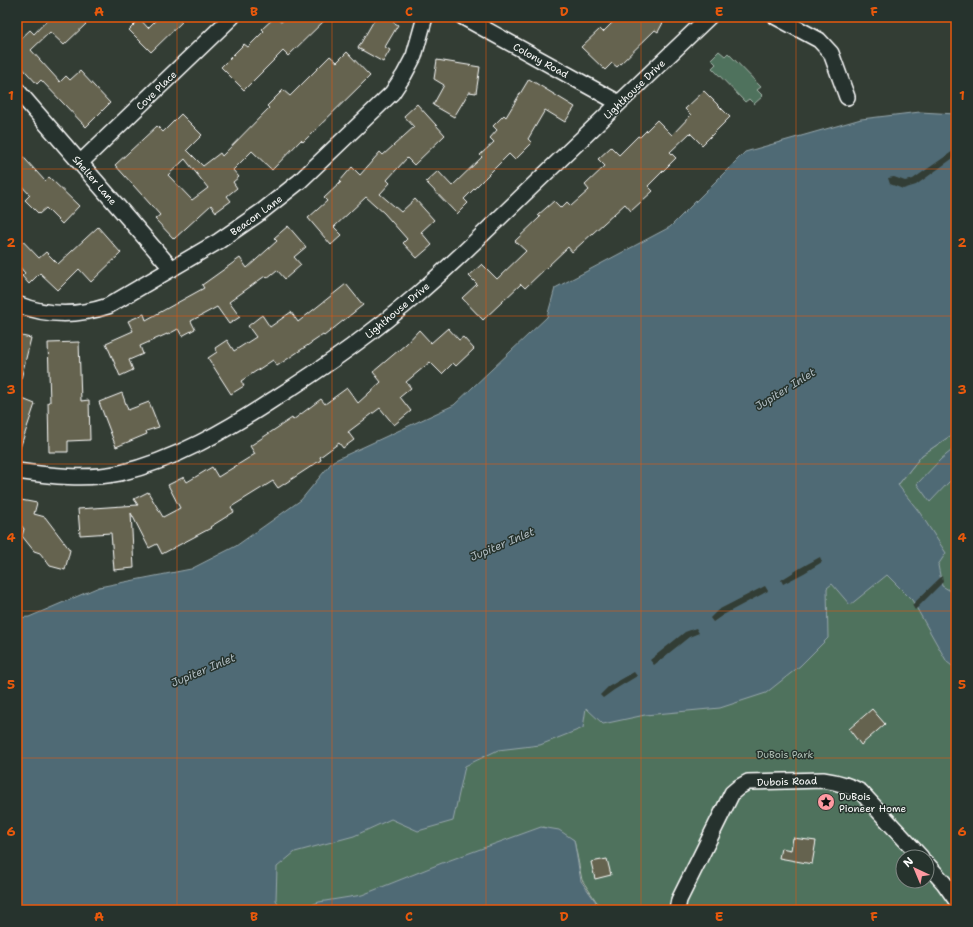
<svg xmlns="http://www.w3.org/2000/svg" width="973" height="927" font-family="'Shantell Sans',sans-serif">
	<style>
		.green { fill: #50725d; stroke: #a8b8ae; fill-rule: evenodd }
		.water { fill: #506b75; stroke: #96a6ac }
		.pier { fill: #333d34 }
		.building { fill: #65644f; stroke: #fff; fill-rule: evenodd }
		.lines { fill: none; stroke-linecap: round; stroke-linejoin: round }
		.minor-casing { stroke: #fff; stroke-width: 18 }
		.minor { stroke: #26332d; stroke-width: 15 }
		.grid { fill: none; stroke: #e8590c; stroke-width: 1; stroke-opacity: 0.55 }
		.labels { text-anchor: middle; stroke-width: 3; stroke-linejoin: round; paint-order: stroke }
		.street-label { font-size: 10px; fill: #fff; stroke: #26332d }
		.park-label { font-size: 10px; fill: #b0c0b6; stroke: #26332d }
		.poi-label { font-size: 10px; fill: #fff; stroke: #26332d; text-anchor: start }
		.water-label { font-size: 11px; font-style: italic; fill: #b0bcc1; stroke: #26332d }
		.neatline { fill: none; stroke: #e8590c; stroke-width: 1.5 }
		.grid-label { font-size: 13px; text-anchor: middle; font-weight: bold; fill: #e8590c }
	</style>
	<rect width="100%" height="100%" fill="#333d34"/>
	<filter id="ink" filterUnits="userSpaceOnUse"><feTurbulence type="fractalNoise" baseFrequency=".025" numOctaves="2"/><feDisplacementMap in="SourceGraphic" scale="8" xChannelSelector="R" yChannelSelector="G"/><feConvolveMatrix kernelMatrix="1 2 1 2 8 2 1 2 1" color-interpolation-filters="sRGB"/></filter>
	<g filter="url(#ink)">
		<path class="green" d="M 719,51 L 725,56 L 728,53 L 761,87 L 757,90 L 763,96 L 754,104 L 749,99 L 745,102 L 712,68 L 716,64 L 711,59 Z
			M 956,432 L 956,910 L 605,910 L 596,901 L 582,880 L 574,840 L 544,827 L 338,905 L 314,910 L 281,910 L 275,902 L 276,866 L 294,852 L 388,797 L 586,707 L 898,485 L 922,455 ZM 903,857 L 927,857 L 927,881 L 903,881 Z"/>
		<path class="water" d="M 920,112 L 956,114 L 956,432 L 922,455 L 898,485 L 920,513 L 946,553 L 938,565 L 942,586 L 956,594 L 956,669 L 947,662 L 912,600 L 887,575 L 850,605 L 832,584 L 827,588 L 828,638 L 800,666 L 766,693 L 720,708 L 645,715 L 603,724 L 586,708 L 583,728 L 540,745 L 498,750 L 465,766 L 453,821 L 418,831 L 391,819 L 354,836 L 295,852 L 277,867 L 276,900 L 282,910 L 17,910 L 17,618 L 29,617 L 99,587 L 191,569 L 236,546 L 301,500 L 333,461 L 454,405 L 547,317 L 555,288 L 670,227 L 745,152 L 861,119 Z
			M 956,447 L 956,478 L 949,482 L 930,502 L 917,484 L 941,459 Z
			M 541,827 L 559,830 L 574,840 L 581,881 L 596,902 L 591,910 L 299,910 L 319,902 L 362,895 L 442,863 Z"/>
		<path class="pier" d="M 956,149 L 956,156 L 916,185 L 903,189 L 890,184 L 888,178 L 894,177 L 905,181 L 913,179 Z
			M 820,557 L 822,562 L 804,573 L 783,584 L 781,580 L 802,567 Z
			M 942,576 L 943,582 L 915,610 L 912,605 Z
			M 765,586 L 768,591 L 723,615 L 713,622 L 710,618 L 718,610 Z
			M 696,628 L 699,633 L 689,637 L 654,665 L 650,660 L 685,632 Z
			M 634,672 L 637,676 L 614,690 L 603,698 L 600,695 L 608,687 Z"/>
		<path class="building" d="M 50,17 L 79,17 L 86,24 L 64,45 L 50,32 L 31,50 L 60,82 L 66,76 L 70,80 L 80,71 L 110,103 L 86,127 L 41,80 L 37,84 L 17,62 L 17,42 L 30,30 L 34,34 Z
			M 159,17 L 176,17 L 182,22 L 151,52 L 129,30 L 140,19 L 148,28 Z
			M 275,17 L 281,22 L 287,17 L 328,17 L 288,56 L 283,51 L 244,90 L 221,67 L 244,44 L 248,47 L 264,31 L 262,29 Z
			M 376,17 L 396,17 L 393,22 L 398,25 L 385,47 L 390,50 L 383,62 L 358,48 Z
			M 618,17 L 666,17 L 658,32 L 655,30 L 617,67 L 612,63 L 605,70 L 581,47 L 600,29 L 603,32 Z
			M 347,52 L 370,76 L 303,142 L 301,140 L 272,170 L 252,151 L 233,170 L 239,177 L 233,182 L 237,188 L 227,196 L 231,201 L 216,212 L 211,205 L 174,239 L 155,219 L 160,215 L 115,165 L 157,126 L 163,132 L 181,114 L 202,135 L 187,150 L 203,166 L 220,153 L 222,156 L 269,108 L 267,106 L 283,90 L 290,96 L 330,56 L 337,62 ZM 185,159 L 208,188 L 192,200 L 168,175 Z
			M 437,60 L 480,67 L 476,93 L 469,92 L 454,117 L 433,105 L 444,85 L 434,79 Z
			M 529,79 L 575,107 L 565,122 L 545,110 L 528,139 L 532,143 L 515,160 L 509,154 L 464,199 L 468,203 L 457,214 L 426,182 L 438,171 L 452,186 L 482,157 L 480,155 L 494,142 L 490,138 L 497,130 L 493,126 L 504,115 L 506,117 Z
			M 704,91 L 730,117 L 702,145 L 690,133 L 670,152 L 676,158 L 648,186 L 653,191 L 631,211 L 625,204 L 572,252 L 568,247 L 525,288 L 521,284 L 483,320 L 462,298 L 477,284 L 469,276 L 482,264 L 497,279 L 526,251 L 515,241 L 540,217 L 538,215 L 554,201 L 561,208 L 567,202 L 571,206 L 589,190 L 585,185 L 605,166 L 598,159 L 611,147 L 619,155 L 638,136 L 640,137 L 657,120 L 672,135 L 691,115 L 685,109 Z
			M 417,104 L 445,135 L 414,165 L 407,158 L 387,180 L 390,183 L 380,194 L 401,212 L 415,199 L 434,220 L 421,232 L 432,245 L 417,258 L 403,243 L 407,239 L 384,213 L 366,197 L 334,227 L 342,235 L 331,245 L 308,218 L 327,201 L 324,198 L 341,182 L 340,181 L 352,167 L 360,175 L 380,152 L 383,155 L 414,127 L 404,116 Z
			M 17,150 L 45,181 L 49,177 L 79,206 L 62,224 L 46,208 L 39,214 L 25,200 L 30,195 L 17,181 Z
			M 288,226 L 306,247 L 294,257 L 301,265 L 285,279 L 277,270 L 267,278 L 265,276 L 229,302 L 240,317 L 229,324 L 217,307 L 191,321 L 195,329 L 182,336 L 178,329 L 167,335 L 167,334 L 140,346 L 143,354 L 129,360 L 133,370 L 120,376 L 106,343 L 133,331 L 128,321 L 144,314 L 146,320 L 204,288 L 202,285 L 240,258 L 247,268 L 277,241 L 274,238 Z
			M 98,227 L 121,253 L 91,282 L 79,269 L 58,290 L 40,273 L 29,284 L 22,276 L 25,273 L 17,264 L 17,235 L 39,258 L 46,252 L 58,264 Z
			M 346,284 L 363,305 L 324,336 L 323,335 L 277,366 L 273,360 L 241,381 L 244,386 L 231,394 L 208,358 L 217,352 L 215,348 L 227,340 L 234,351 L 256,337 L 248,326 L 262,315 L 270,327 L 291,312 L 298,322 Z
			M 448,328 L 459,340 L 463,337 L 474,349 L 456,366 L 453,363 L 442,374 L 430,362 L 406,382 L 411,388 L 400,397 L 411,411 L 394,425 L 380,408 L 348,432 L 354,440 L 343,448 L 339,443 L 320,457 L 321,460 L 278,488 L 273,481 L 231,507 L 234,512 L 210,527 L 211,528 L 162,554 L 157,544 L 149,548 L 131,513 L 134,568 L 114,570 L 111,533 L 80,535 L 78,509 L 138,505 L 134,499 L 148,492 L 163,517 L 180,508 L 168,485 L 184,477 L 187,482 L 212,467 L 218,477 L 255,454 L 250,446 L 292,418 L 293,420 L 321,399 L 325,404 L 347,388 L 358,403 L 381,382 L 373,372 L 406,344 L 419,330 L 431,343 Z
			M 17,335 L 31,338 L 21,379 L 17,379 Z
			M 79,342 L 81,401 L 89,400 L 90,440 L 68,441 L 68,452 L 49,452 L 48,402 L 50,402 L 48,343 Z
			M 122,393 L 128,410 L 149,402 L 159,427 L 146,431 L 147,434 L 116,447 L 99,402 Z
			M 20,398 L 35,404 L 19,451 L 17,451 L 17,406 Z
			M 21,500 L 37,503 L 34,514 L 45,517 L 70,550 L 65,570 L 50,566 L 40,553 L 34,551 L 22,536 L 24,529 L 17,520 Z
			M 872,709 L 885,724 L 861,745 L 849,729 Z
			M 793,838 L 816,841 L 812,864 L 779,858 L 781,848 L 791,850 Z
			M 607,859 L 611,875 L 595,879 L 591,862 Z"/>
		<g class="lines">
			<g class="minor-casing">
				<path id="minor" d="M 463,17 L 619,103
					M 776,17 L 819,40 L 831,53 L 847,97
					M 17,90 L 172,269
					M 80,163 L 232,17
					M 17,304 C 46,316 78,316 108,306 L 219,241 L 261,212 L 300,181 L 392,93 L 404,75 L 414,56 L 425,17
					M 17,471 C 51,476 86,480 120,473 C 175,460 227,430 274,399 C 325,367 374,332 419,293 C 463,255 503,214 544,175 C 599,122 654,70 709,17
					M 927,864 L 944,883 L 956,900
					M 677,910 L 679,900 L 732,793 L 739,787 L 748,782 L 823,780 C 837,782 849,785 861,792 L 921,857"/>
			</g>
			<use href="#minor" class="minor"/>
		</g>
	</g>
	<path class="grid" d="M 177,17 L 177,910M 332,17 L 332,910M 486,17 L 486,910M 641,17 L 641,910M 796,17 L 796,910M 17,169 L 956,169M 17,316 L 956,316M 17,464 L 956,464M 17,611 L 956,611M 17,758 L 956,758"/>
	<defs>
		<g id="sight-disc" transform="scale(0.9)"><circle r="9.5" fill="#ff9aa2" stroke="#26332d"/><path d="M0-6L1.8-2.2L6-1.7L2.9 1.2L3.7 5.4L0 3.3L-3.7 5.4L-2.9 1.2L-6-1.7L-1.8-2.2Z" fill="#111"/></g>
	</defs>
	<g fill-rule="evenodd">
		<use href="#sight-disc" x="826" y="802"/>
	</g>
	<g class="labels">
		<g class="street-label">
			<text transform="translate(541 60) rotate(29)" y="4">Colony Road</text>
			<text transform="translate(634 89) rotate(-44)" y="4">Lighthouse Drive</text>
			<text transform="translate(156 90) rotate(-44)" y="4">Cove Place</text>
			<text transform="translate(95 180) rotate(49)" y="4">Shelter Lane</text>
			<text transform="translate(256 215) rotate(-36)" y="4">Beacon Lane</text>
			<text transform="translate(397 310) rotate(-40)" y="4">Lighthouse Drive</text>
			<text transform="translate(787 781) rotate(-2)" y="4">Dubois Road</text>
		</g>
		<g class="park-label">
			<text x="785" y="758">DuBois Park</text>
		</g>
		<g class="poi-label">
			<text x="839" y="800">DuBois<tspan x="839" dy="12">Pioneer Home</tspan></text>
		</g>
		<g class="water-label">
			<text transform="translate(785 389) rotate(-32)" y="4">Jupiter Inlet</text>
			<text transform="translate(502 544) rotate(-23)" y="4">Jupiter Inlet</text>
			<text transform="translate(203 670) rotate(-23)" y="4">Jupiter Inlet</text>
		</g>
	</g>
	<rect width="973" height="927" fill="none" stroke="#26332d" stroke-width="44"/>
	<g transform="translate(915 869) rotate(316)"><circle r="19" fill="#26332d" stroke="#7d8581"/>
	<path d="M0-3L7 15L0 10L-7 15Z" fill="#ff9aa2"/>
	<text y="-6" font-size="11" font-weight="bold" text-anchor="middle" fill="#ffffff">N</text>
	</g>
	<rect x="22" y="22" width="929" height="883" class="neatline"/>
	<g class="grid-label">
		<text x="99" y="16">A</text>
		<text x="254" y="16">B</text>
		<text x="409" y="16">C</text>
		<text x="564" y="16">D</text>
		<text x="719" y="16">E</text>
		<text x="874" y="16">F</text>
		<text x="11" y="100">1</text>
		<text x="962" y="100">1</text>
		<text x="11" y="247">2</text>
		<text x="962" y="247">2</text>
		<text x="11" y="394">3</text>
		<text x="962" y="394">3</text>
		<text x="11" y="542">4</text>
		<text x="962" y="542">4</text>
		<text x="11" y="689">5</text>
		<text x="962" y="689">5</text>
		<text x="11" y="836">6</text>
		<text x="962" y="836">6</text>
		<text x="99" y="921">A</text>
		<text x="254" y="921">B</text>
		<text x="409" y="921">C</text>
		<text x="564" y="921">D</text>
		<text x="719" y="921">E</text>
		<text x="874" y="921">F</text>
	</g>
</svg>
